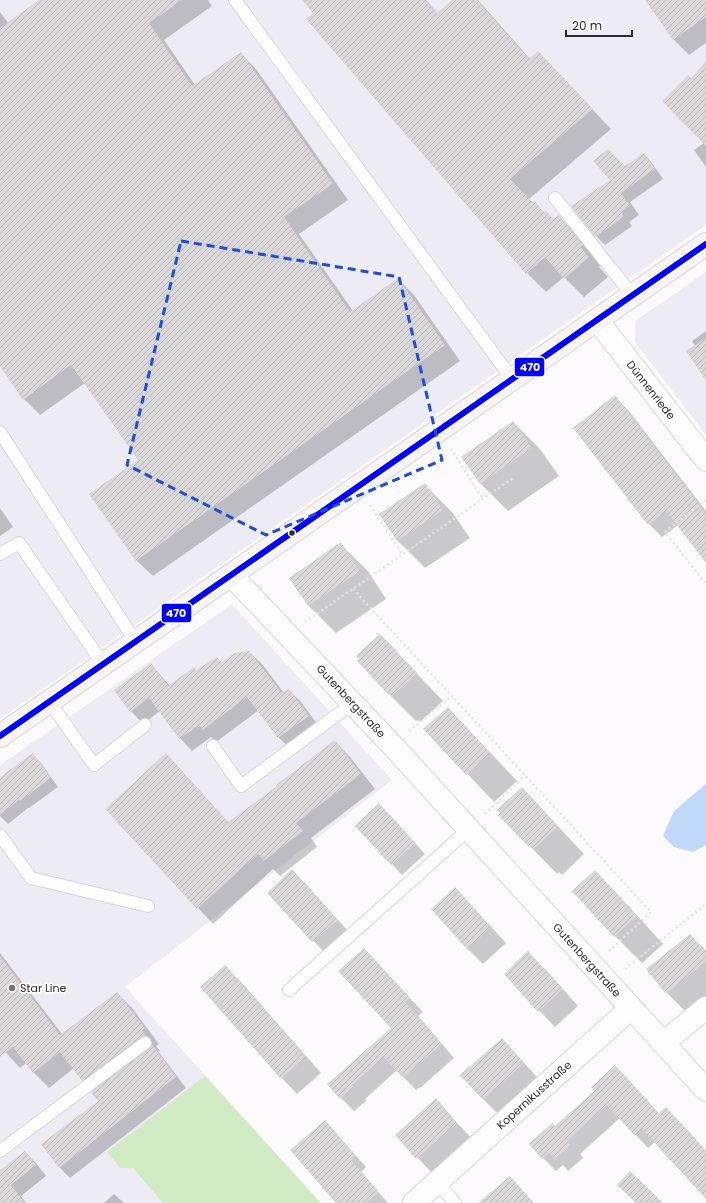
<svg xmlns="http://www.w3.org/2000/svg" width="706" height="1203" font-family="Poppins,sans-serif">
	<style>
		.commercial { fill: #edebf4 }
		.green { fill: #d1ecc4 }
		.water { fill: #c0d9fa }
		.shadow { fill: #0003 }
		.building { fill: url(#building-hatch) }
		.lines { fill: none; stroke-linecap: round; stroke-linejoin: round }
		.lane-casing { stroke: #d7d5d8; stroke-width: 14 }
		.street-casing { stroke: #d7d5d8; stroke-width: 24 }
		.secondary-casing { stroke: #d7d5d8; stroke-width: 24 }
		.path { stroke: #e4e4e4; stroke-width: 2.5; stroke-dasharray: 2 3; stroke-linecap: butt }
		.lane { stroke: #fffeff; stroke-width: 12 }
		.street { stroke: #fffeff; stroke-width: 22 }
		.secondary { stroke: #f9f5f5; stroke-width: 22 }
		.bus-1-casing { stroke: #fff; stroke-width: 9 }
		.bus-1 { stroke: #00f; stroke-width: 6 }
		.marked { fill: none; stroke: #1d4ed8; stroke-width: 3; stroke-dasharray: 8 5; stroke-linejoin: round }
		.bus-dot { fill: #2d2b2f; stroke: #fff; stroke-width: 1.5 }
		.poi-dot { fill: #757377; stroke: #fff; stroke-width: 1.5 }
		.labels { text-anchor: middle; stroke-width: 3.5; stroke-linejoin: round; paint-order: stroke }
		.street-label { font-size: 11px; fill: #2d2b2f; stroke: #fff }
		.poi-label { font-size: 11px; fill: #2d2b2f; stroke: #fff; text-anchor: start }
		.line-badge { stroke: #fff; stroke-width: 1.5 }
		.badge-label { font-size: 11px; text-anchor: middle; font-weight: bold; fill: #fff }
	</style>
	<defs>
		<pattern id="building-hatch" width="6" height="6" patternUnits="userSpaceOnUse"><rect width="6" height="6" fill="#dad7d8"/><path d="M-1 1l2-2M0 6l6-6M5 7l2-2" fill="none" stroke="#bbb9ba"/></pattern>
	</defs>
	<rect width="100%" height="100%" fill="#fcfafd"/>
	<path class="commercial" d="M 0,0 L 706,0 L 706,225 L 0,719 Z
		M 706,272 L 706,435 L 635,342 L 635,321 Z
		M 232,604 L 392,780 L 125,987 L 321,1203 L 0,1203 L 0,765 Z"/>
	<path class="green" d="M 205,1076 L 321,1203 L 163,1203 L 133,1168 L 120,1168 L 107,1152 Z"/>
	<path class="water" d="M 706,784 L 706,845 L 693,852 L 674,847 L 663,836 L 674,811 Z"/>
	<path class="shadow" d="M 41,0 L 208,0 L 212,6 L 164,40 L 195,85 L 240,53 L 256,69 L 348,200 L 299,234 L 353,311 L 398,279 L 414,295 L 460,361 L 153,576 L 137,561 L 90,494 L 139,460 L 85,383 L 40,415 L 24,399 L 0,365 L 0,12 L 8,23 Z
		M 311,0 L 426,0 L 438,14 L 454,0 L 478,0 L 530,59 L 557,72 L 611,129 L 529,199 L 553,220 L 558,216 L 578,235 L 601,265 L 599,267 L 608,277 L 584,297 L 564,277 L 546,292 L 527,273 L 315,13 Z
		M 646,0 L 706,0 L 706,43 L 689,55 L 673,39 Z
		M 706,65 L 706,167 L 694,150 L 704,143 L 691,79 Z
		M 644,154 L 652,163 L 663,179 L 630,202 L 639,215 L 629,222 L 632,226 L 605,245 L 596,236 L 611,180 L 625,167 Z
		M 706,331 L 706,376 L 695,346 L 692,341 Z
		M 615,397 L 628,410 L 706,511 L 706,562 L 678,525 L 662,537 L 649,524 Z
		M 513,422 L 540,449 L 559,476 L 508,511 L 480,483 Z
		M 425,485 L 452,512 L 470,538 L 425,568 L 398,541 L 380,515 Z
		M 0,508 L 13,527 L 0,536 Z
		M 340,544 L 368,571 L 386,599 L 336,633 L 309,606 L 290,578 Z
		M 380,635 L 443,701 L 420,722 L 418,720 L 416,721 L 389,694 Z
		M 249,652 L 262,664 L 284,693 L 289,690 L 301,702 L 321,729 L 292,750 L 279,738 L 259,710 L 216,742 L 211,737 L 192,751 L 180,738 L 160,711 L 143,724 L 131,711 L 151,664 L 170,686 L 196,671 L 222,663 Z
		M 448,708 L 517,781 L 494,802 L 425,729 Z
		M 335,741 L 350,757 L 375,789 L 311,838 L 317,847 L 280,876 L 273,869 L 213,924 L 106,809 L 166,754 L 229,823 L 278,787 Z
		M 32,754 L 41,763 L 58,787 L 29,808 L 28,808 L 8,824 L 0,816 L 0,778 Z
		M 522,788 L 584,854 L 562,875 L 559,872 L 557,874 L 500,815 Z
		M 390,815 L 425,854 L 402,875 L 392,864 Z
		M 595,871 L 622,899 L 663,944 L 642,963 L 615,936 Z
		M 303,881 L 348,931 L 324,952 L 269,893 Z
		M 455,888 L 506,943 L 483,964 L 467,948 Z
		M 690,935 L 706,951 L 706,1011 L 694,1020 L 667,993 Z
		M 364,949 L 423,1012 L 418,1016 L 454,1058 L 420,1088 L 420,1087 L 416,1090 L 397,1070 L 365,1099 L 366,1101 L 354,1111 L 341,1098 L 392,1028 Z
		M 0,953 L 62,1034 L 117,993 L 132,1008 L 159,1044 L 156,1046 L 160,1051 L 158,1051 L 186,1088 L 70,1178 L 59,1167 L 99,1101 L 94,1091 L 74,1068 L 49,1088 L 34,1073 L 26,1063 L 20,1068 L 0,1046 Z
		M 225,967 L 241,982 L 321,1073 L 297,1094 L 282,1078 Z
		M 544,968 L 578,1006 L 555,1027 L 505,974 Z
		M 502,1039 L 539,1079 L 499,1115 L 483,1099 Z
		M 596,1091 L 679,1121 L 706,1151 L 706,1197 L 655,1142 L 648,1148 L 620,1118 L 580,1154 L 583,1158 L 568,1171 L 563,1165 L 556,1171 L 543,1158 L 555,1127 Z
		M 436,1100 L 472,1139 L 433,1174 L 396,1135 Z
		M 325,1121 L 366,1167 L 361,1172 L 388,1203 L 337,1203 Z
		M 25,1152 L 36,1163 L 46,1176 L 21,1196 L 26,1203 L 0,1203 L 0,1171 Z
		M 114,1194 L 124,1203 L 104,1203 Z"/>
	<path class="building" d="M 39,0 L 182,0 L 149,23 L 192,86 L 241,52 L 333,184 L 284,217 L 350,312 L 398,278 L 445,345 L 136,561 L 89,494 L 138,460 L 71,365 L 23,400 L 0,366 L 0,28 Z
		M 302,0 L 425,0 L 437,13 L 452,0 L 477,0 L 529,59 L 538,51 L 593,109 L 510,179 L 533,203 L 535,201 L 544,213 L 546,211 L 553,219 L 559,215 L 583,245 L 581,247 L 589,257 L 564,279 L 545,257 L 526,274 L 306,19 L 313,13 Z
		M 645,0 L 706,0 L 706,17 L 673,40 Z
		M 706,62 L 706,146 L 662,101 L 688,75 L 691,78 Z
		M 608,149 L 625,166 L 644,153 L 655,169 L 621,193 L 630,206 L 621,212 L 624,217 L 595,237 L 571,206 L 610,180 L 593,161 Z
		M 706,338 L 706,380 L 686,351 Z
		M 615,395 L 706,514 L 706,563 L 666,511 L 648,525 L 573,428 Z
		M 513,421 L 532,448 L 480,484 L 461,457 Z
		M 425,483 L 443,510 L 397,541 L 379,514 Z
		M 341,542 L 360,571 L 308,606 L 289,578 Z
		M 380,634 L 417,673 L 392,696 L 390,693 L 388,694 L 357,661 L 359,659 L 356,656 Z
		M 249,651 L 282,693 L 289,689 L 309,716 L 278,738 L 247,697 L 203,730 L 199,725 L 179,739 L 149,698 L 130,712 L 114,690 L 151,663 L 168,686 L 194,667 L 196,670 L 217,657 L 222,662 L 235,653 Z
		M 448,707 L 490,753 L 466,775 L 423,729 Z
		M 335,740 L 361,774 L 296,823 L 303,831 L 264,861 L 258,854 L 197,909 L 105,809 L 166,753 L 228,822 L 277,786 L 276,785 Z
		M 33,753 L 51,778 L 20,801 L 19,800 L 0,815 L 0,777 Z
		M 522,787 L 558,826 L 534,849 L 531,846 L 529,847 L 498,815 L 500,813 L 497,810 Z
		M 379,803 L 415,843 L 391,865 L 355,826 Z
		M 292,869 L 338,920 L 312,942 L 267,893 Z
		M 595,870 L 637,916 L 614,937 L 572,891 Z
		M 455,887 L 491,927 L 467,949 L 431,909 Z
		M 690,934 L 706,953 L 706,961 L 666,994 L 646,969 Z
		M 364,948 L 410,998 L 405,1002 L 442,1044 L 406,1075 L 406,1074 L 402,1077 L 384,1057 L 352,1085 L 353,1087 L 340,1099 L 327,1084 L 391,1028 L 338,971 Z
		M 528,951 L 563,989 L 538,1012 L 504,974 Z
		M 0,956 L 60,1035 L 117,992 L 145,1028 L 142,1030 L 146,1036 L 141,1037 L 82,1081 L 60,1052 L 33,1073 L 13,1047 L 0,1057 Z
		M 225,965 L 306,1056 L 281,1079 L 200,987 Z
		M 502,1038 L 524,1063 L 483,1100 L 460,1075 Z
		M 152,1044 L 176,1077 L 59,1168 L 41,1144 L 98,1101 L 91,1092 L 149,1049 Z
		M 615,1065 L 659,1113 L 666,1107 L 706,1151 L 706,1199 L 642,1129 L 635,1136 L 607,1105 L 567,1141 L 571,1145 L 555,1159 L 549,1153 L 542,1159 L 529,1144 L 552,1123 L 555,1126 L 594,1091 L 591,1087 Z
		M 436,1098 L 457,1123 L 416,1159 L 395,1135 Z
		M 325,1120 L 356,1156 L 351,1160 L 379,1192 L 366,1203 L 336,1203 L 290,1150 Z
		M 25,1151 L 36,1165 L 11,1185 L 25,1203 L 0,1203 L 0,1170 Z
		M 630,1171 L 663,1203 L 636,1203 L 617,1185 Z
		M 510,1176 L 534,1203 L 478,1203 Z"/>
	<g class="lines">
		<g class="lane-casing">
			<path id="lane" d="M 235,0 L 512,379
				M 555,198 L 632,295
				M 0,432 L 135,641
				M 0,554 L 19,543 L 103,664
				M 49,701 L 94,765 L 145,725
				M 213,746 L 241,786 L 353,703
				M 0,835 L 31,878 L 148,906
				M 289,990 L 468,830
				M 0,1151 L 145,1043
				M 437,1182 L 455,1203"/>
		</g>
		<g class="street-casing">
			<path id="street" d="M 597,320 L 706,460
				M 231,575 L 392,745 L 706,1090
				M 663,1043 L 706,1008
				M 414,1203 L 631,1008"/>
		</g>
		<g class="secondary-casing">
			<path id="secondary" d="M 0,736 L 706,244"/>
		</g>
		<path class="path" d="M 451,449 L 483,499
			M 706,500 L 665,532 L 706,584
			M 370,505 L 403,555
			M 353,589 L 651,912 L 609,951
			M 305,622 L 513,478
			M 409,731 L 452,696
			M 485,814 L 525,775
			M 625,969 L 706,904"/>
		<use href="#lane" class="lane"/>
		<use href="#street" class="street"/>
		<use href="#secondary" class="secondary"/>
		<g class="bus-1-casing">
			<path id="bus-1" d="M 0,736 L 706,244"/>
		</g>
		<use href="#bus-1" class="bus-1"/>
	</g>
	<path class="marked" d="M 181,241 L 399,277 L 442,460 L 266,535 L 127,465 Z"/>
	<circle class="bus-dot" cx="292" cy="533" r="3.5"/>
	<circle class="poi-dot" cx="12" cy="988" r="4"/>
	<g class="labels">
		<g class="street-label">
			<text transform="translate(651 390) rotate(52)" y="4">Dünnenriede</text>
			<text transform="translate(351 701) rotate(47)" y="4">Gutenbergstraße</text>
			<text transform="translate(587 960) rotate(48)" y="4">Gutenbergstraße</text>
			<text transform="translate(534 1095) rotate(-42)" y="4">Kopernikusstraße</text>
		</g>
		<g class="poi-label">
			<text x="20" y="992">Star Line</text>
		</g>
	</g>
	<g class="line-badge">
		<rect x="514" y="357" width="31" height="20" rx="4" fill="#00f"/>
		<rect x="161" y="603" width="31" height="20" rx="4" fill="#00f"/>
	</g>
	<g class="badge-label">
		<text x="530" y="371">470</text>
		<text x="176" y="617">470</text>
	</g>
	<path d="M566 30v6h66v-6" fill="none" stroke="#2d2b2f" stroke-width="2"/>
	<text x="572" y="30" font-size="12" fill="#2d2b2f" stroke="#ffffff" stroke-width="3" paint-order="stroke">20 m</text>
</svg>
